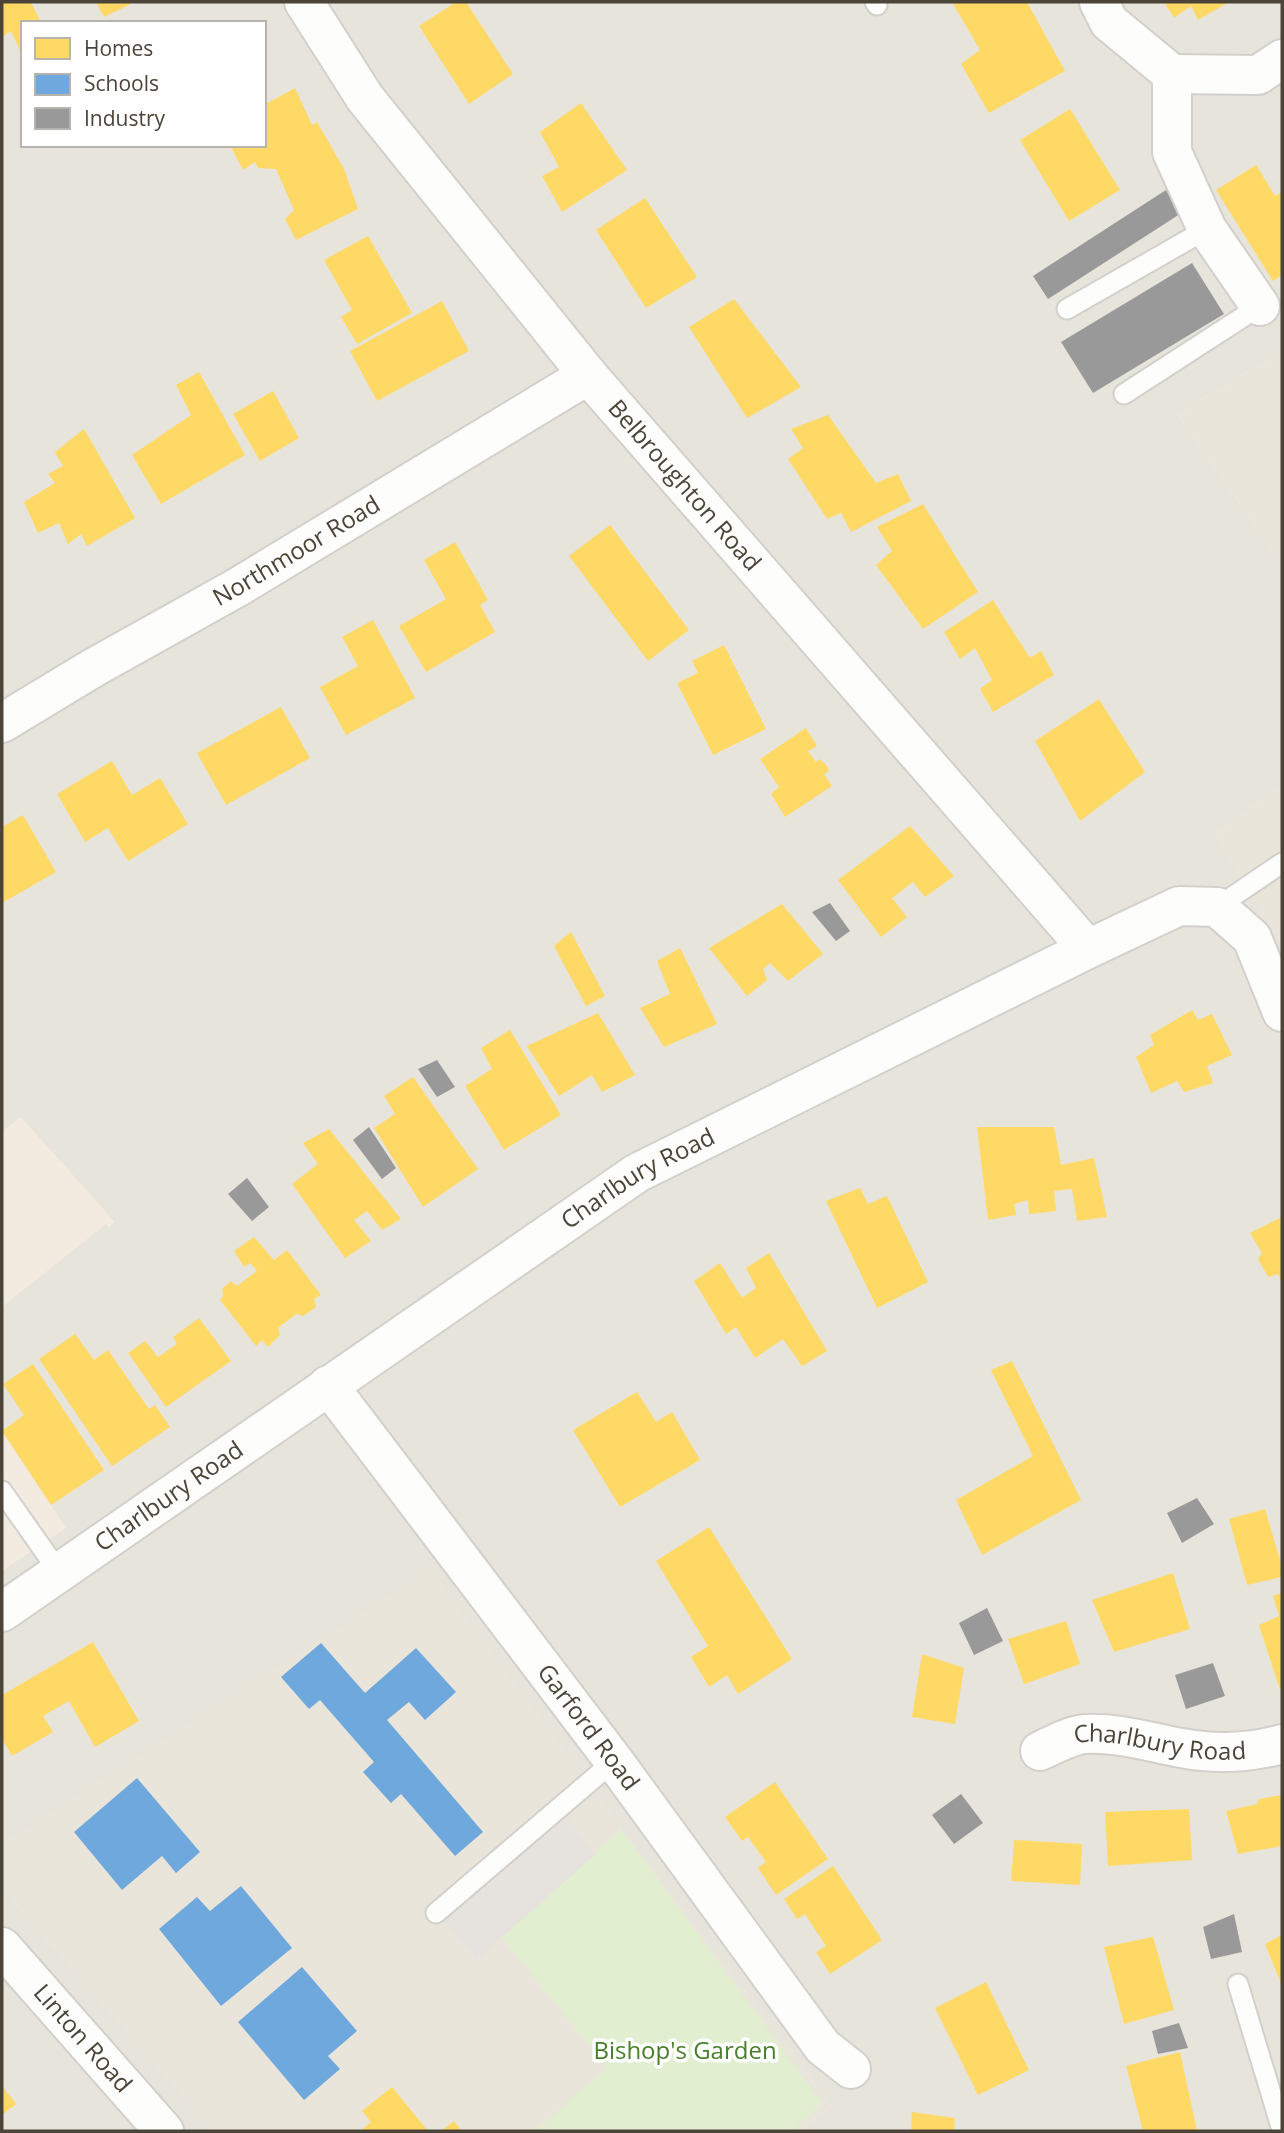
<svg xmlns="http://www.w3.org/2000/svg" width="1284" height="2133" font-family="'Open Sans',sans-serif">
	<style>
		.residential { fill: #e7e4dc; fill-rule: evenodd }
		.commercial { fill: #f3ebdf }
		.education { fill: #eae5da }
		.green { fill: #e1eecf }
		.parking { fill: #e6e3df }
		.homes { fill: #ffd966 }
		.schools { fill: #6fa8dc }
		.industry { fill: #999 }
		.lines { fill: none; stroke-linecap: round; stroke-linejoin: round }
		.service-casing { stroke: #d2d0cb; stroke-width: 23 }
		.minor-casing { stroke: #d2d0cb; stroke-width: 42 }
		.service { stroke: #fdfdfc; stroke-width: 19 }
		.minor { stroke: #fdfdfc; stroke-width: 38 }
		.labels { text-anchor: middle; stroke-width: 7; stroke-linejoin: round; paint-order: stroke }
		.street-label { font-size: 24px; fill: #4b4439; stroke: #fff }
		.park-label { font-size: 24px; fill: #4a7f2a; stroke: #fff }
	</style>
	<rect width="100%" height="100%" fill="#f4f2ee"/>
	<path class="residential" d="M 2,2 L 1282,2 L 1282,351 L 1177,414 L 1282,565 L 1282,784 L 1215,834 L 1282,944 L 1282,2131 L 801,2131 L 832,2106 L 621,1829 L 430,1570 L 2,1845 ZM 23,23 L 264,23 L 264,145 L 23,145 Z
		M 2,1888 L 215,2131 L 2,2131 Z"/>
	<path class="commercial" d="M 21,1117 L 115,1222 L 109,1227 L 106,1224 L 2,1307 L 2,1131 Z
		M 2,1431 L 66,1528 L 2,1571 Z"/>
	<path class="education" d="M 1282,351 L 1282,565 L 1177,414 Z
		M 1282,784 L 1282,944 L 1215,834 Z
		M 430,1569 L 621,1829 L 832,2106 L 801,2131 L 215,2131 L 2,1888 L 2,1845 Z"/>
	<path class="green" d="M 621,1829 L 822,2103 L 792,2131 L 535,2131 L 607,2068 L 502,1938 Z"/>
	<path class="parking" d="M 559,1808 L 596,1854 L 476,1960 L 436,1913 Z"/>
	<path class="homes" d="M 2,2 L 31,2 L 41,23 L 23,23 L 23,57 L 11,31 L 2,37 Z
		M 96,2 L 129,2 L 131,4 L 104,17 Z
		M 456,2 L 466,2 L 513,74 L 469,104 L 419,26 Z
		M 952,2 L 1027,2 L 1065,71 L 989,113 L 961,64 L 980,50 Z
		M 1164,2 L 1229,2 L 1198,20 L 1191,6 L 1174,18 Z
		M 295,88 L 312,125 L 317,122 L 344,169 L 358,209 L 296,240 L 285,219 L 294,210 L 276,169 L 258,168 L 255,162 L 243,170 L 230,145 L 264,145 L 264,105 Z
		M 581,103 L 627,170 L 562,212 L 542,176 L 559,167 L 540,132 Z
		M 1070,109 L 1120,190 L 1069,221 L 1020,140 Z
		M 1256,165 L 1275,196 L 1282,192 L 1282,275 L 1273,281 L 1216,190 Z
		M 645,198 L 697,277 L 646,308 L 596,230 Z
		M 368,236 L 412,313 L 357,344 L 341,317 L 352,310 L 324,260 Z
		M 734,299 L 801,387 L 747,418 L 689,327 Z
		M 442,301 L 469,351 L 377,401 L 350,351 Z
		M 199,372 L 245,455 L 161,504 L 132,455 L 191,415 L 176,385 Z
		M 273,391 L 299,438 L 260,461 L 233,414 Z
		M 828,415 L 876,483 L 898,474 L 911,501 L 851,532 L 841,513 L 827,519 L 788,459 L 803,448 L 791,429 Z
		M 84,429 L 135,518 L 87,546 L 81,534 L 68,544 L 59,523 L 38,533 L 24,502 L 55,483 L 48,474 L 63,466 L 55,452 Z
		M 923,504 L 978,592 L 923,629 L 876,565 L 892,551 L 877,527 Z
		M 610,525 L 689,630 L 648,661 L 569,556 Z
		M 455,542 L 488,600 L 480,605 L 495,632 L 426,672 L 399,626 L 446,599 L 424,560 Z
		M 993,600 L 1030,658 L 1041,651 L 1054,675 L 993,712 L 980,689 L 992,680 L 975,648 L 960,659 L 944,632 Z
		M 373,620 L 415,698 L 346,735 L 320,687 L 358,666 L 342,637 Z
		M 724,645 L 766,729 L 713,755 L 677,683 L 698,673 L 692,661 Z
		M 1099,699 L 1145,772 L 1080,821 L 1035,741 Z
		M 281,707 L 310,758 L 226,805 L 197,753 Z
		M 806,728 L 817,746 L 808,751 L 816,762 L 820,759 L 827,766 L 829,771 L 824,774 L 832,786 L 785,817 L 771,794 L 779,787 L 760,759 Z
		M 112,761 L 132,795 L 160,778 L 188,824 L 128,861 L 108,828 L 85,842 L 57,794 Z
		M 23,815 L 56,872 L 2,903 L 2,827 Z
		M 910,826 L 954,876 L 925,897 L 913,882 L 892,898 L 907,917 L 881,937 L 838,880 Z
		M 782,904 L 823,954 L 788,981 L 770,963 L 763,969 L 767,980 L 747,996 L 709,948 Z
		M 571,932 L 605,996 L 586,1006 L 554,946 Z
		M 680,948 L 717,1024 L 664,1047 L 640,1008 L 670,994 L 657,961 Z
		M 1192,1010 L 1198,1020 L 1212,1014 L 1232,1055 L 1207,1066 L 1213,1083 L 1184,1092 L 1177,1081 L 1151,1093 L 1136,1057 L 1154,1045 L 1150,1035 Z
		M 598,1013 L 635,1075 L 602,1092 L 592,1075 L 559,1096 L 527,1046 Z
		M 510,1030 L 561,1115 L 504,1150 L 465,1086 L 492,1069 L 481,1048 Z
		M 413,1077 L 478,1169 L 423,1207 L 374,1128 L 395,1114 L 384,1096 Z
		M 977,1127 L 1054,1127 L 1061,1165 L 1094,1158 L 1107,1217 L 1077,1221 L 1072,1189 L 1054,1191 L 1056,1211 L 1029,1214 L 1028,1200 L 1014,1204 L 1016,1215 L 988,1220 Z
		M 329,1129 L 401,1219 L 382,1230 L 367,1211 L 354,1220 L 371,1241 L 345,1258 L 292,1184 L 318,1164 L 303,1143 Z
		M 860,1188 L 868,1204 L 887,1196 L 928,1282 L 877,1308 L 826,1201 Z
		M 1282,1217 L 1282,1283 L 1278,1274 L 1268,1277 L 1258,1259 L 1262,1253 L 1250,1233 Z
		M 254,1237 L 274,1260 L 287,1250 L 321,1295 L 314,1299 L 316,1307 L 303,1316 L 296,1314 L 278,1328 L 280,1335 L 268,1347 L 262,1340 L 256,1346 L 220,1300 L 223,1296 L 222,1289 L 231,1281 L 237,1286 L 257,1271 L 250,1263 L 244,1267 L 234,1251 Z
		M 769,1253 L 827,1351 L 802,1366 L 783,1339 L 755,1358 L 736,1327 L 726,1334 L 694,1281 L 720,1263 L 742,1298 L 756,1288 L 746,1268 Z
		M 199,1318 L 231,1361 L 166,1407 L 128,1353 L 145,1341 L 158,1357 L 177,1344 L 173,1337 Z
		M 75,1334 L 94,1360 L 108,1350 L 149,1409 L 155,1405 L 170,1427 L 112,1466 L 39,1359 Z
		M 1012,1361 L 1081,1500 L 982,1555 L 956,1500 L 1033,1456 L 991,1370 Z
		M 33,1364 L 104,1470 L 51,1505 L 2,1431 L 24,1415 L 3,1384 Z
		M 637,1392 L 656,1422 L 672,1412 L 700,1460 L 620,1507 L 573,1430 Z
		M 1265,1509 L 1282,1567 L 1282,1577 L 1247,1585 L 1229,1519 Z
		M 709,1527 L 792,1659 L 738,1694 L 727,1675 L 709,1687 L 691,1657 L 708,1646 L 656,1561 Z
		M 1173,1573 L 1190,1629 L 1114,1652 L 1092,1600 Z
		M 1282,1593 L 1282,1689 L 1280,1690 L 1259,1625 L 1279,1616 L 1273,1596 Z
		M 1066,1621 L 1080,1664 L 1024,1684 L 1008,1639 Z
		M 93,1642 L 139,1721 L 95,1747 L 69,1701 L 43,1716 L 53,1732 L 12,1756 L 2,1739 L 2,1695 Z
		M 922,1654 L 964,1668 L 955,1724 L 912,1717 Z
		M 775,1782 L 828,1859 L 776,1895 L 758,1868 L 766,1862 L 748,1837 L 742,1841 L 725,1817 Z
		M 1282,1795 L 1282,1846 L 1238,1854 L 1226,1811 L 1257,1804 L 1259,1799 Z
		M 1189,1809 L 1192,1860 L 1108,1866 L 1105,1812 Z
		M 1014,1840 L 1082,1844 L 1080,1885 L 1011,1881 Z
		M 833,1866 L 882,1940 L 830,1974 L 816,1952 L 826,1946 L 805,1914 L 797,1919 L 784,1899 Z
		M 1282,1935 L 1282,1986 L 1265,1944 Z
		M 1153,1937 L 1174,2010 L 1124,2024 L 1104,1947 Z
		M 986,1982 L 1029,2070 L 978,2095 L 935,2008 Z
		M 1180,2052 L 1197,2131 L 1143,2131 L 1126,2066 Z
		M 2,2086 L 16,2104 L 2,2115 Z
		M 392,2087 L 428,2131 L 360,2131 L 371,2122 L 362,2111 Z
		M 912,2112 L 955,2118 L 954,2131 L 911,2131 Z
		M 454,2121 L 462,2131 L 441,2131 Z"/>
	<path class="schools" d="M 321,1643 L 365,1693 L 416,1648 L 456,1692 L 425,1720 L 409,1702 L 387,1720 L 483,1832 L 455,1856 L 401,1794 L 391,1803 L 363,1772 L 374,1762 L 320,1700 L 309,1709 L 281,1677 Z
		M 137,1778 L 200,1852 L 176,1873 L 162,1856 L 122,1890 L 74,1832 Z
		M 241,1886 L 292,1948 L 221,2006 L 159,1929 L 197,1897 L 210,1911 Z
		M 302,1967 L 357,2031 L 328,2056 L 340,2069 L 304,2100 L 238,2022 Z"/>
	<path class="industry" d="M 1166,190 L 1180,214 L 1048,299 L 1033,276 Z
		M 1192,263 L 1224,314 L 1093,393 L 1061,342 Z
		M 830,903 L 850,931 L 836,941 L 812,912 Z
		M 437,1060 L 455,1087 L 437,1097 L 418,1069 Z
		M 369,1127 L 396,1168 L 382,1179 L 353,1140 Z
		M 247,1178 L 269,1207 L 252,1221 L 228,1194 Z
		M 1197,1498 L 1214,1524 L 1182,1543 L 1167,1513 Z
		M 987,1608 L 1003,1641 L 974,1655 L 959,1623 Z
		M 1213,1663 L 1225,1696 L 1186,1709 L 1175,1675 Z
		M 961,1794 L 983,1823 L 954,1844 L 932,1815 Z
		M 1234,1914 L 1242,1952 L 1211,1959 L 1203,1927 Z
		M 1179,2023 L 1188,2048 L 1158,2054 L 1152,2031 Z"/>
	<g class="lines">
		<g class="service-casing">
			<path id="service" d="M 875,2 L 877,5
				M 1067,309 L 1207,229
				M 1124,394 L 1260,306
				M 1217,907 L 1282,863
				M 2,1491 L 59,1572
				M 436,1913 L 614,1761
				M 1238,1984 L 1282,2130"/>
		</g>
		<g class="minor-casing">
			<g id="minor">
				<path id="s1" d="M 304,2 L 365,98 L 588,375 L 1088,949"/>
				<path d="M 1099,2 L 1109,22 L 1172,74 L 1172,152 L 1207,229 L 1260,306"/>
				<path d="M 1172,74 L 1258,75 L 1282,59"/>
				<path id="s2" d="M 2,723 L 93,668 L 238,587 L 588,375"/>
				<path id="s3" d="M 328,1385 L 614,1761 L 823,2047 L 851,2069"/>
				<path id="s4" d="M 2,1612 L 637,1173 L 1088,949 L 1179,906 L 1217,907 L 1252,938 L 1282,1012"/>
				<path id="s5" d="M 1040,1751 C 1053,1745 1071,1735 1085,1734 C 1117,1732 1149,1742 1181,1748 C 1214,1754 1250,1753 1282,1744"/>
				<path id="s6" d="M 2,1947 L 164,2131"/>
			</g>
		</g>
		<use href="#service" class="service"/>
		<use href="#minor" class="minor"/>
	</g>
	<g class="labels">
		<g class="street-label">
			<text dy="8" stroke="none"><textPath href="#s1" startOffset="616">Belbroughton Road</textPath></text>
			<text dy="8" stroke="none"><textPath href="#s2" startOffset="341">Northmoor Road</textPath></text>
			<text dy="8" stroke="none"><textPath href="#s4" startOffset="770">Charlbury Road</textPath></text>
			<text dy="8" stroke="none"><textPath href="#s4" startOffset="203">Charlbury Road</textPath></text>
			<text dy="8" stroke="none"><textPath href="#s3" startOffset="430">Garford Road</textPath></text>
			<text dy="8" stroke="none"><textPath href="#s5" startOffset="124">Charlbury Road</textPath></text>
			<text dy="8" stroke="none"><textPath href="#s6" startOffset="122">Linton Road</textPath></text>
		</g>
		<g class="park-label">
			<text x="685" y="2059">Bishop's Garden</text>
		</g>
	</g>
	<rect width="1284" height="2133" fill="none" stroke="#4b4439" stroke-width="7"/>
	<rect x="21" y="21" width="245" height="126" fill="#ffffff" stroke="#b7b4b0" stroke-width="2"/>
	<rect x="35" y="38" width="35" height="21" fill="#ffd966" stroke="#b7b4b0" stroke-width="2"/>
	<text x="84" y="56" font-size="21" fill="#4b4439">Homes</text>
	<rect x="35" y="74" width="35" height="21" fill="#6fa8dc" stroke="#b7b4b0" stroke-width="2"/>
	<text x="84" y="91" font-size="21" fill="#4b4439">Schools</text>
	<rect x="35" y="108" width="35" height="21" fill="#999999" stroke="#b7b4b0" stroke-width="2"/>
	<text x="84" y="126" font-size="21" fill="#4b4439">Industry</text>
</svg>
